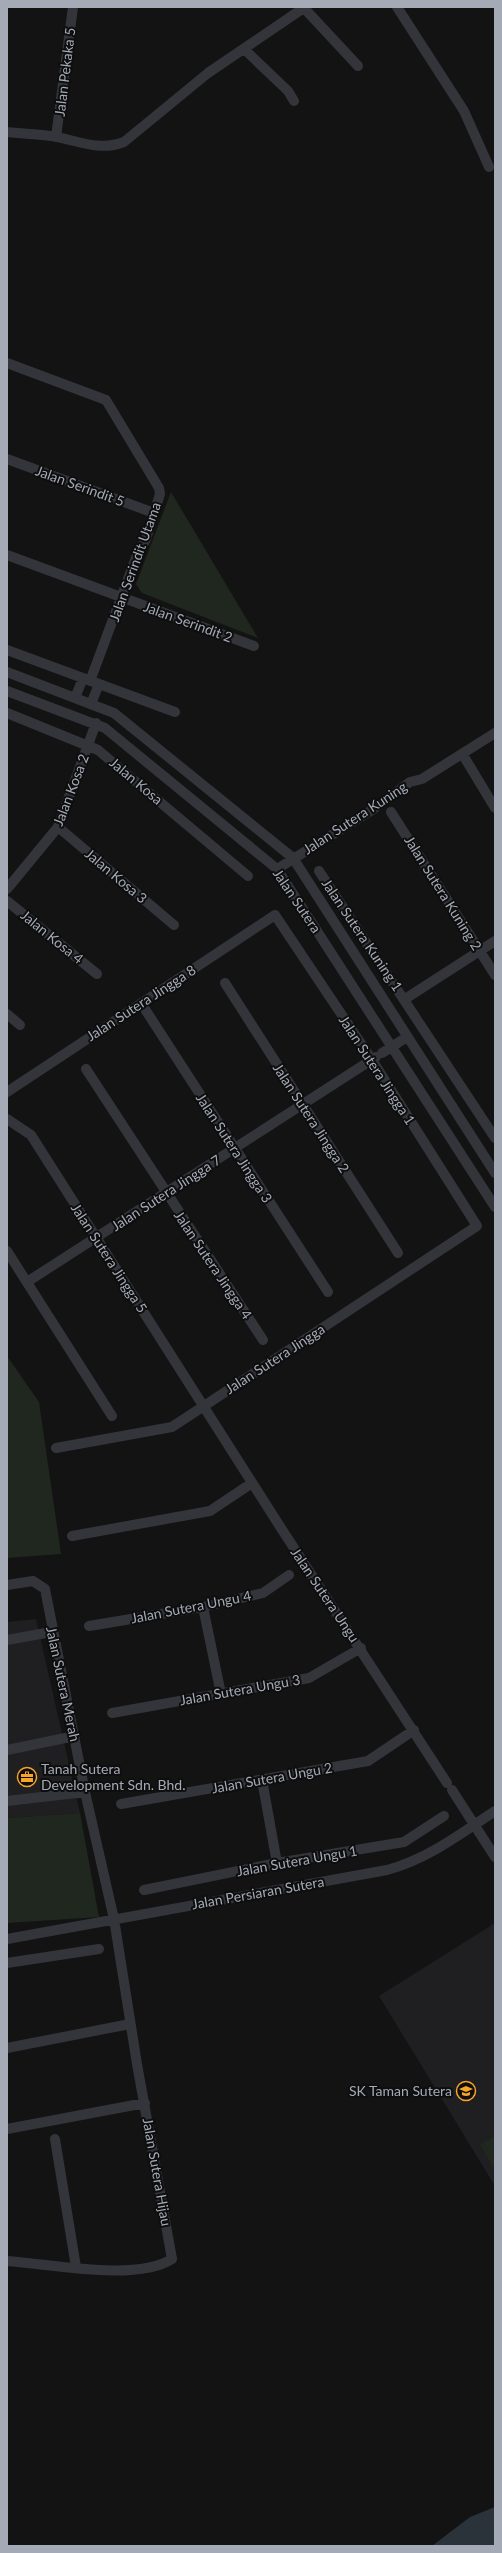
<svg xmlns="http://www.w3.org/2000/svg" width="502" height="2553" font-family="Lato,sans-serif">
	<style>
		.built { fill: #1f1f21 }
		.green { fill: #1f271f }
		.water { fill: #293339 }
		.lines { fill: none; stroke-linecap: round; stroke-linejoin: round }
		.minor { stroke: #34353a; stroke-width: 10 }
		.labels { text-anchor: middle; stroke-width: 4; stroke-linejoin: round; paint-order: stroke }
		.street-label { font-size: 14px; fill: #a4aab6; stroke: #0e0e0f }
		.poi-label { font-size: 14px; fill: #a4aab6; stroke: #0e0e0f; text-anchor: start }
	</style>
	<rect width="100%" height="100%" fill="#131314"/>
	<path class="built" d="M 36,1619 L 80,1813 L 7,1818 L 7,1622 Z
		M 495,1923 L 495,2186 L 379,1996 Z"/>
	<path class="green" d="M 171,492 L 258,638 L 142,593 L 136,584 Z
		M 7,1356 L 39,1402 L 61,1554 L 7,1558 Z
		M 80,1813 L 99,1917 L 7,1923 L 7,1818 Z
		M 495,2136 L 495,2171 L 480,2144 Z"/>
	<path class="water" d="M 495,2507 L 495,2546 L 432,2546 L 470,2517 Z"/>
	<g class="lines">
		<path class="minor" d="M 397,7 L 464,111 L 489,167
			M 304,8 L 358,66
			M 244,49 L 288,91 L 294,101
			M 7,132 C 24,134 41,134 57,137 C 81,142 101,151 124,142 L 208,73 L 305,7
			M 56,137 L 73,7
			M 7,363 L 106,400 L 159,488 L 160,494 L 146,539 L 137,555 L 90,681
			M 7,459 L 154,513
			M 7,555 L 254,646
			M 7,650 L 175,712
			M 7,672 L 114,713 L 293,858 L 495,1173
			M 7,691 L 105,728 L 277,869 L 495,1207
			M 75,698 L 83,678
			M 91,704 L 99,684
			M 7,713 L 98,750 L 248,876
			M 463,755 L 495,808
			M 391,812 L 495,975
			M 58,827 L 174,925
			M 277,869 L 372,810 L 410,782 L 422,779 L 495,733
			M 319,871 L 495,1138
			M 7,889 L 58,827 L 96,723
			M 7,901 L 97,974
			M 225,983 L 398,1253
			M 405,999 L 495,941
			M 141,1003 L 328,1292
			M 7,1014 L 20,1025
			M 382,1053 L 407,1037
			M 86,1069 L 263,1340
			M 7,1092 L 275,915 L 372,1060 L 477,1226 L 172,1427 L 56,1448
			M 7,1119 L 31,1135 L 279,1525 L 447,1783
			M 7,1251 L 112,1416
			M 27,1282 L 376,1057
			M 72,1536 L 210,1511 L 252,1483
			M 7,1585 L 33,1581 L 45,1589 L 85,1792 L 114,1919 L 137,2064 L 172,2259 C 136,2282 50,2264 7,2261
			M 203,1607 L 221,1694
			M 89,1626 L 203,1607 L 263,1593 L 289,1575
			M 7,1640 L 51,1632
			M 112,1713 L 309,1678 L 361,1648
			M 7,1750 L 75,1736
			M 262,1780 L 277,1863
			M 452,1790 L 495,1857
			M 7,1801 L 85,1792
			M 121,1804 L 368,1761 L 414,1730
			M 144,1890 L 277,1863 L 404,1842 L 444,1816
			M 7,1939 L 387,1870 C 428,1859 460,1834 495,1811
			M 7,1963 L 99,1949
			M 7,2048 L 130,2024
			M 7,2129 L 145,2103
			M 55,2139 L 76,2267"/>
	</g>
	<defs>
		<g id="office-ring" transform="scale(1)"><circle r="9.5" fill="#0e0e0f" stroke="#f8a427" stroke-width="1.5"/><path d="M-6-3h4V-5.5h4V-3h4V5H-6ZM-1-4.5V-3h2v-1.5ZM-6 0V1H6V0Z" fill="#f8a427"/></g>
		<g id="school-ring" transform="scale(1)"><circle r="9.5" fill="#0e0e0f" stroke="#f8a427" stroke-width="1.5"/><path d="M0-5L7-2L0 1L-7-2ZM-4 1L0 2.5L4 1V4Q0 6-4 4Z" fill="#f8a427"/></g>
	</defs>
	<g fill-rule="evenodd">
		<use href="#office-ring" x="27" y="1777"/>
		<use href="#school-ring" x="466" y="2091"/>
	</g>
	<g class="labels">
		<g class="street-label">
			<text transform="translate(65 72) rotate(-83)" y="5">Jalan Pekaka 5</text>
			<text transform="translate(80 486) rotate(20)" y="5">Jalan Serindit 5</text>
			<text transform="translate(135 562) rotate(-70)" y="5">Jalan Serindit Utama</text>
			<text transform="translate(188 622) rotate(20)" y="5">Jalan Serindit 2</text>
			<text transform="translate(136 781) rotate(40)" y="5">Jalan Kosa</text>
			<text transform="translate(71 790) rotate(-69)" y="5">Jalan Kosa 2</text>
			<text transform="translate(355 818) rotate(-33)" y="5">Jalan Sutera Kuning</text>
			<text transform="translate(116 876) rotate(40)" y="5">Jalan Kosa 3</text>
			<text transform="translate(443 893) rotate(58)" y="5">Jalan Sutera Kuning 2</text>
			<text transform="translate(297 901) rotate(56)" y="5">Jalan Sutera</text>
			<text transform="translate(362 935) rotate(56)" y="5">Jalan Sutera Kuning 1</text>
			<text transform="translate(52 937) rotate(39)" y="5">Jalan Kosa 4</text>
			<text transform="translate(141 1003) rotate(-33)" y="5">Jalan Sutera Jingga 8</text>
			<text transform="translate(377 1070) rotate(57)" y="5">Jalan Sutera Jingga 1</text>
			<text transform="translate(311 1118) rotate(57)" y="5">Jalan Sutera Jingga 2</text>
			<text transform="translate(234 1148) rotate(57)" y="5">Jalan Sutera Jingga 3</text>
			<text transform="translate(166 1193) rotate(-33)" y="5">Jalan Sutera Jingga 7</text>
			<text transform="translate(109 1258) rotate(57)" y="5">Jalan Sutera Jingga 5</text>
			<text transform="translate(213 1265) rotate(56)" y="5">Jalan Sutera Jingga 4</text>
			<text transform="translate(275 1359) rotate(-33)" y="5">Jalan Sutera Jingga</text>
			<text transform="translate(325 1595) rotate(56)" y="5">Jalan Sutera Ungu</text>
			<text transform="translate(191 1607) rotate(-11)" y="5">Jalan Sutera Ungu 4</text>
			<text transform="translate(63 1684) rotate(78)" y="5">Jalan Sutera Merah</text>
			<text transform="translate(240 1690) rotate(-10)" y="5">Jalan Sutera Ungu 3</text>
			<text transform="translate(272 1778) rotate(-10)" y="5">Jalan Sutera Ungu 2</text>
			<text transform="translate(297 1861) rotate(-10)" y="5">Jalan Sutera Ungu 1</text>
			<text transform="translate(258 1893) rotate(-10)" y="5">Jalan Persiaran Sutera</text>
			<text transform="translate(157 2172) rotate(80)" y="5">Jalan Sutera Hijau</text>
		</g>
		<g class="poi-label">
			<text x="41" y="1774">Tanah Sutera<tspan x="41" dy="16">Development Sdn. Bhd.</tspan></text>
			<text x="452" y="2096" text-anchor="end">SK Taman Sutera</text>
		</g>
	</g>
	<rect width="502" height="2553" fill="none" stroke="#a4aab6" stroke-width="16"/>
</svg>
